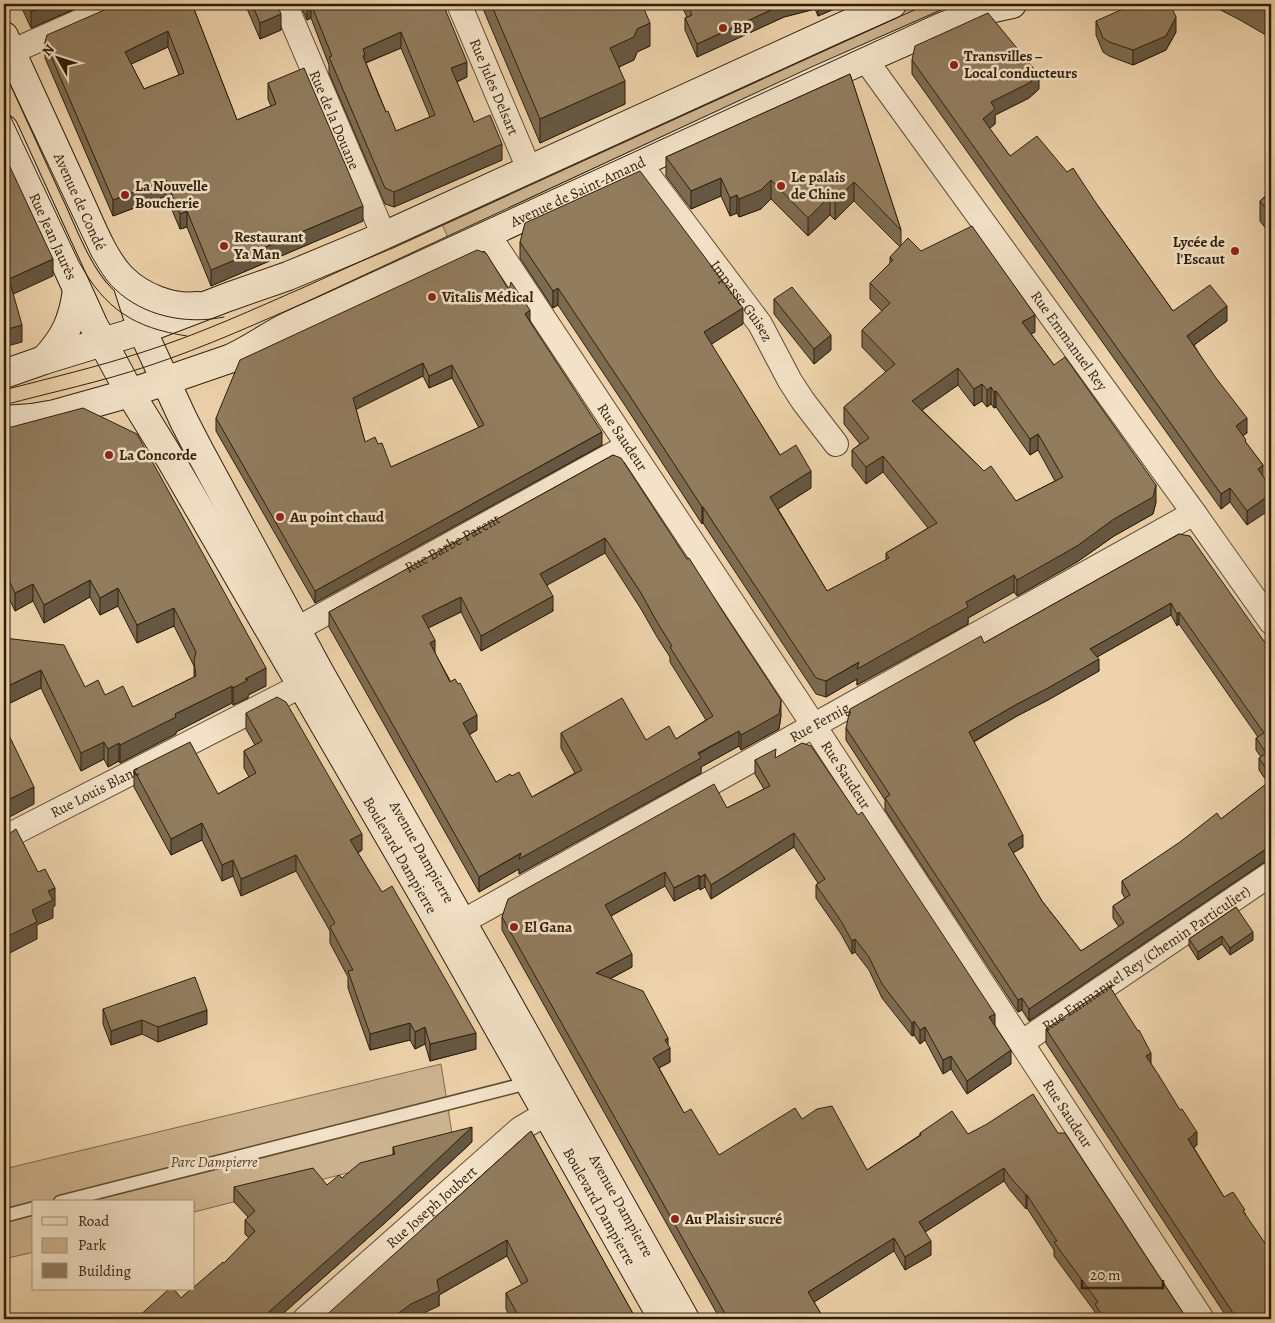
<svg xmlns="http://www.w3.org/2000/svg" width="1275" height="1323" font-family="Alegreya,serif">
	<style>
		.green { fill: #cdb490; stroke: #7e6a4d }
		.lines { fill: none; stroke-linecap: round; stroke-linejoin: round }
		.lane-casing { stroke: #5e4c32; stroke-width: 15 }
		.street-casing { stroke: #5e4c32; stroke-width: 26 }
		.secondary-casing { stroke: #2e1f0a; stroke-width: 30 }
		.lane { stroke: #f3e2c8; stroke-width: 12 }
		.street { stroke: #f3e2c8; stroke-width: 24 }
		.secondary { stroke: #f3e2c8; stroke-width: 28 }
		.tram { stroke: #2e1f0a; stroke-width: 1 }
		.wall { fill: #7d6b51; stroke: #2e1f0a; fill-rule: evenodd }
		.shaded-wall { fill: #665742; stroke: #2e1f0a }
		.building { fill: #917c5e; stroke: #2e1f0a; fill-rule: evenodd }
		.poi-dot { fill: #8f2418; stroke: #f3e2c8; stroke-width: 2 }
		.labels { text-anchor: middle; stroke-width: 5; stroke-linejoin: round; paint-order: stroke }
		.poi-label { font-size: 15px; font-weight: bold; fill: #2e1f0a; stroke: #f3e2c8; text-anchor: start }
		.street-label { font-size: 15px; fill: #2e1f0a; stroke: #f3e2c8 }
		.park-label { font-size: 15px; font-style: italic; fill: #56442c; stroke: #f3e2c8 }
	</style>
	<rect width="100%" height="100%" fill="#edd2ab"/>
	<filter id="stains"><feTurbulence type="fractalNoise" baseFrequency=".004" numOctaves="4"/><feColorMatrix values="0 0 0 0 .2 0 0 0 0 .09 0 0 0 0 .02 0 0 0 .5 -.17"/></filter>
	<radialGradient id="worn" r=".72"><stop offset=".6" stop-color="#630" stop-opacity="0"/><stop offset="1" stop-color="#630" stop-opacity=".3"/></radialGradient>
	<path class="green" d="M 919,4 L 974,4 L 449,240 L 441,222 Z
		M 441,1064 L 454,1146 L 194,1212 L 194,1202 L 34,1202 L 34,1252 L 4,1259 L 4,1169 Z"/>
	<g class="lines">
		<g class="lane-casing">
			<path id="lane" d="M 60,1202 L 532,1082
				M 4,1216 L 34,1208"/>
		</g>
		<g class="street-casing">
			<g id="street">
				<path id="s1" d="M 285,4 L 384,236"/>
				<path id="s2" d="M 459,4 L 529,169"/>
				<path d="M 11,52 L 119,4"/>
				<path id="s3" d="M 865,59 L 1194,513 L 1271,622"/>
				<path id="s4" d="M 639,163 L 760,324 L 790,381 L 803,401 L 836,444"/>
				<path id="s5" d="M 487,233 L 797,700 L 1202,1319"/>
				<path id="s6" d="M 279,639 L 628,446"/>
				<path id="s7" d="M 4,838 L 318,677"/>
				<path id="s8" d="M 446,931 L 1194,513"/>
				<path id="s9" d="M 1021,1043 L 1271,874"/>
				<path id="s10" d="M 305,1319 L 520,1129 L 562,1104"/>
			</g>
		</g>
		<g class="secondary-casing">
			<g id="secondary">
				<path id="s11" d="M 4,36 C 28,88 52,140 75,191 C 88,218 102,258 122,278 C 141,297 172,309 198,306"/>
				<path id="s12" d="M 4,129 L 94,326 L 130,393 L 165,450 L 429,905 L 663,1319"/>
				<path id="s13" d="M 127,283 L 142,330 L 184,421 L 199,450 L 321,675 L 492,975 L 685,1319"/>
				<path d="M 44,360 C 65,338 73,320 77,290"/>
				<path d="M 4,374 L 44,360 L 142,330 L 228,297 L 288,276 L 384,236 L 892,4"/>
				<path id="s14" d="M 4,420 L 32,418 L 55,414 L 130,393 L 229,359 C 250,350 268,336 289,326 L 820,79 L 961,17 L 975,12 L 1012,4"/>
			</g>
		</g>
		<use href="#lane" class="lane"/>
		<use href="#street" class="street"/>
		<use href="#secondary" class="secondary"/>
		<path class="tram" d="M 4,71 L 92,257 C 99,268 105,280 115,289 C 143,316 186,325 224,317
			M 4,103 L 79,262 C 105,309 134,328 187,336
			M 4,390 C 50,378 97,367 143,352 C 200,334 254,309 309,285 L 842,42 L 928,4
			M 4,405 C 52,392 101,382 148,366 C 206,347 262,321 318,297 L 933,15 L 960,4"/>
	</g>
	<path class="wall" d="M 20,4 L 86,4 L 31,28 Z
		M 207,4 L 194,9 L 237,120 L 271,106 L 268,99 L 268,83 L 363,221 L 211,286 L 187,227 L 180,229 L 166,196 L 113,216 L 45,58 L 45,42 ZM 168,47 L 179,75 L 144,89 L 131,64 Z
		M 245,4 L 277,4 L 281,30 L 260,39 Z
		M 300,4 L 443,4 L 467,77 L 457,82 L 474,122 L 502,160 L 394,207 L 385,204 L 329,73 L 329,65 L 311,18 L 307,20 ZM 401,48 L 430,117 L 396,131 L 386,112 L 366,63 Z
		M 481,4 L 591,4 L 594,10 L 650,46 L 637,52 L 634,60 L 619,67 L 625,104 L 540,143 Z
		M 681,4 L 846,4 L 818,16 L 815,9 L 784,17 L 697,57 L 685,30 L 685,18 L 687,17 Z
		M 1209,4 L 1271,4 L 1271,38 L 1240,20 Z
		M 1096,21 L 1176,32 L 1166,50 L 1133,65 L 1109,56 L 1103,52 L 1096,35 Z
		M 912,60 L 1039,89 L 1029,98 L 995,115 L 995,124 L 989,128 L 1010,156 L 1067,172 L 1098,206 L 1173,311 L 1227,321 L 1194,345 L 1247,433 L 1243,435 L 1246,443 L 1263,465 L 1247,525 L 1230,502 L 1221,509 L 912,74 Z
		M 850,74 L 901,230 L 901,245 L 921,251 L 1035,332 L 1031,334 L 1156,502 L 1153,514 L 1114,536 L 1077,562 L 1017,596 L 1014,592 L 968,618 L 968,624 L 857,685 L 857,679 L 826,697 L 816,694 L 703,523 L 702,524 L 626,407 L 558,305 L 553,308 L 520,258 L 520,242 L 743,324 L 711,344 L 780,455 L 811,488 L 778,509 L 827,591 L 886,560 L 886,553 L 928,528 L 883,472 L 866,484 L 852,466 L 852,450 L 860,444 L 844,424 L 844,407 L 886,372 L 862,347 L 862,330 L 882,311 L 870,299 L 870,283 L 890,263 L 890,257 L 900,247 L 854,201 L 835,220 L 830,215 L 808,236 L 771,199 L 761,209 L 739,217 L 737,213 L 730,216 L 721,196 L 691,209 L 666,176 L 666,157 ZM 958,385 L 974,406 L 982,401 L 987,407 L 991,404 L 994,408 L 996,407 L 1030,455 L 1038,450 L 1055,481 L 1016,501 L 984,471 L 922,410 Z
		M 1271,191 L 1271,235 L 1260,221 L 1260,201 Z
		M 774,299 L 831,350 L 814,364 L 774,314 Z
		M 530,322 L 602,445 L 315,603 L 216,431 L 216,418 ZM 423,376 L 429,388 L 452,378 L 479,428 L 391,467 L 365,442 L 356,409 Z
		M 4,429 L 266,686 L 248,695 L 248,698 L 233,705 L 232,703 L 176,732 L 176,734 L 120,763 L 119,761 L 108,767 L 104,759 L 81,771 L 41,688 L 4,706 L 4,638 L 85,687 L 133,707 L 194,677 L 194,666 L 174,626 L 137,643 L 118,606 L 100,615 L 90,597 L 44,623 L 33,601 L 15,611 L 4,588 Z
		M 613,455 L 781,715 L 779,729 L 741,750 L 739,746 L 701,767 L 701,773 L 519,874 L 519,869 L 479,892 L 329,627 L 329,612 ZM 605,553 L 641,609 L 657,637 L 670,657 L 670,662 L 706,720 L 676,739 L 646,740 L 561,733 L 561,748 L 575,773 L 532,797 L 496,782 L 469,735 L 477,730 L 435,653 L 428,628 L 461,612 L 481,651 L 553,611 L 547,585 Z
		M 1179,534 L 1271,651 L 1271,859 L 1263,863 L 1029,1021 L 1022,1010 L 1018,1012 L 885,810 L 885,800 L 846,740 L 846,728 L 984,643 ZM 1171,615 L 1177,626 L 1179,624 L 1258,737 L 1256,738 L 1256,750 L 1261,757 L 1259,758 L 1259,770 L 1268,783 L 1221,819 L 1122,881 L 1122,893 L 1125,898 L 1113,906 L 1113,918 L 1119,927 L 1081,951 L 1042,901 L 1013,853 L 1023,847 L 974,742 L 1017,716 L 1048,700 L 1099,671 L 1097,657 Z
		M 1271,543 L 1271,562 L 1269,559 L 1269,544 Z
		M 246,713 L 362,850 L 358,853 L 476,1049 L 430,1061 L 425,1044 L 415,1049 L 410,1040 L 370,1050 L 348,988 L 348,977 L 330,943 L 330,931 L 296,871 L 241,896 L 233,876 L 222,881 L 202,840 L 171,855 L 134,787 L 134,770 L 218,794 L 249,777 L 244,768 L 244,751 L 255,745 L 246,729 Z
		M 776,758 L 995,1026 L 1011,1064 L 967,1094 L 951,1069 L 943,1074 L 925,1040 L 920,1044 L 914,1035 L 912,1036 L 882,998 L 869,970 L 855,952 L 852,954 L 841,934 L 816,898 L 816,885 L 818,883 L 794,847 L 711,899 L 705,887 L 700,890 L 699,888 L 674,901 L 665,886 L 611,916 L 632,967 L 610,979 L 668,1045 L 670,1062 L 659,1068 L 684,1113 L 719,1155 L 802,1119 L 867,1170 L 920,1135 L 920,1133 L 968,1134 L 1058,1133 L 1187,1319 L 1096,1319 L 1095,1318 L 1095,1312 L 1054,1256 L 1054,1250 L 1027,1208 L 1026,1209 L 1010,1190 L 1004,1181 L 925,1232 L 931,1255 L 905,1270 L 894,1251 L 814,1302 L 824,1319 L 720,1319 L 502,930 L 502,917 L 727,808 L 764,789 L 755,774 L 755,760 Z
		M 1236,907 L 1253,940 L 1230,955 L 1222,944 L 1198,960 L 1189,946 L 1189,939 Z
		M 1112,990 L 1151,1064 L 1197,1145 L 1194,1147 L 1194,1148 L 1224,1197 L 1245,1213 L 1271,1319 L 1228,1319 L 1046,1043 L 1046,1029 Z
		M 103,1009 L 207,1024 L 158,1042 L 142,1034 L 111,1045 L 103,1024 Z
		M 531,1131 L 636,1319 L 511,1319 L 506,1309 L 506,1293 L 522,1285 L 507,1256 L 439,1295 L 439,1306 L 421,1230 Z
		M 472,1142 L 387,1221 L 277,1319 L 137,1319 L 137,1318 L 181,1298 L 224,1263 L 249,1238 L 245,1234 L 245,1220 L 248,1217 L 234,1202 L 234,1187 L 327,1185 L 393,1155 L 393,1147 Z"/>
	<path class="shaded-wall" d="M 50,4 L 86,4 L 31,28 L 31,12 Z
		M 189,4 L 207,4 L 189,12 Z
		M 307,4 L 311,4 L 311,18 L 307,20 Z
		M 784,4 L 815,4 L 815,9 L 784,17 L 697,57 L 697,44 Z
		M 818,4 L 846,4 L 818,16 Z
		M 281,14 L 281,30 L 260,39 L 260,23 Z
		M 1176,17 L 1176,32 L 1166,50 L 1133,65 L 1133,50 Z
		M 650,23 L 650,46 L 637,52 L 634,60 L 610,71 L 610,48 L 637,29 Z
		M 168,31 L 168,47 L 125,67 L 125,52 Z
		M 401,32 L 401,48 L 365,63 L 365,71 L 363,49 Z
		M 467,62 L 467,77 L 451,84 L 451,68 Z
		M 1039,75 L 1039,89 L 1029,98 L 995,115 L 995,124 L 983,134 L 983,119 L 991,102 Z
		M 625,81 L 625,104 L 540,143 L 540,119 Z
		M 502,144 L 502,160 L 394,207 L 394,192 Z
		M 721,178 L 721,196 L 691,209 L 691,191 Z
		M 166,180 L 166,196 L 113,216 L 113,200 Z
		M 771,180 L 771,199 L 761,209 L 739,217 L 739,199 Z
		M 854,182 L 854,201 L 835,220 L 835,201 Z
		M 737,195 L 737,213 L 730,216 L 730,198 Z
		M 830,196 L 830,215 L 808,236 L 808,218 Z
		M 363,206 L 363,221 L 211,286 L 211,270 Z
		M 187,211 L 187,227 L 180,229 L 180,214 Z
		M 53,259 L 53,276 L 9,296 L 9,279 Z
		M 558,288 L 558,305 L 553,308 L 553,291 Z
		M 1227,306 L 1227,321 L 1187,350 L 1187,336 Z
		M 743,308 L 743,324 L 704,349 L 704,332 Z
		M 530,310 L 530,323 L 525,314 Z
		M 1035,315 L 1035,332 L 1022,339 L 1022,322 Z
		M 22,325 L 22,342 L 4,347 L 4,330 Z
		M 831,335 L 831,350 L 814,364 L 814,349 Z
		M 423,363 L 423,376 L 353,411 L 353,398 Z
		M 452,365 L 452,378 L 429,388 L 429,376 Z
		M 958,368 L 958,385 L 912,417 L 912,401 Z
		M 982,384 L 982,401 L 974,406 L 974,389 Z
		M 991,387 L 991,404 L 987,407 L 987,390 Z
		M 996,391 L 996,407 L 994,408 L 994,392 Z
		M 1247,418 L 1247,433 L 1236,440 L 1236,426 Z
		M 602,432 L 602,445 L 315,603 L 315,591 Z
		M 1038,434 L 1038,450 L 1030,455 L 1030,439 Z
		M 883,456 L 883,472 L 866,484 L 866,467 Z
		M 1263,465 L 1263,480 L 1258,469 Z
		M 811,471 L 811,488 L 770,514 L 770,497 Z
		M 1156,485 L 1156,502 L 1153,514 L 1114,536 L 1077,562 L 1017,596 L 1017,580 Z
		M 1230,488 L 1230,502 L 1221,509 L 1221,494 Z
		M 1271,494 L 1271,509 L 1247,525 L 1247,511 Z
		M 702,507 L 703,507 L 703,523 L 702,524 Z
		M 605,538 L 605,553 L 540,589 L 540,574 Z
		M 1014,575 L 1014,592 L 968,618 L 968,624 L 857,685 L 857,679 L 826,697 L 826,681 Z
		M 90,580 L 90,597 L 44,623 L 44,605 Z
		M 33,584 L 33,601 L 15,611 L 15,593 Z
		M 118,588 L 118,606 L 100,615 L 100,598 Z
		M 553,596 L 553,611 L 481,651 L 481,636 Z
		M 461,597 L 461,612 L 422,631 L 422,616 Z
		M 1171,603 L 1171,615 L 1090,661 L 1090,649 Z
		M 174,608 L 174,626 L 137,643 L 137,625 Z
		M 1179,612 L 1179,624 L 1177,626 L 1177,614 Z
		M 435,640 L 435,655 L 430,643 Z
		M 1099,659 L 1099,671 L 1048,700 L 1017,716 L 969,744 L 969,732 L 1017,704 Z
		M 266,668 L 266,686 L 248,695 L 248,698 L 233,705 L 233,688 L 245,679 Z
		M 41,670 L 41,688 L 4,706 L 4,688 Z
		M 232,686 L 232,703 L 176,732 L 176,734 L 120,763 L 120,745 L 175,714 Z
		M 781,700 L 781,715 L 779,729 L 741,750 L 741,735 Z
		M 477,715 L 477,730 L 463,738 L 463,723 Z
		M 739,731 L 739,746 L 701,767 L 701,773 L 519,874 L 519,869 L 479,892 L 479,877 Z
		M 104,742 L 104,759 L 81,771 L 81,753 Z
		M 119,743 L 119,761 L 108,767 L 108,749 Z
		M 34,787 L 34,804 L 4,820 L 4,823 L 4,802 Z
		M 202,823 L 202,840 L 171,855 L 171,839 Z
		M 794,833 L 794,847 L 711,899 L 711,885 Z
		M 362,834 L 362,850 L 350,857 L 350,840 Z
		M 1023,835 L 1023,847 L 1008,856 L 1008,844 Z
		M 1271,847 L 1271,859 L 1263,863 L 1029,1021 L 1029,1009 L 1263,851 Z
		M 296,855 L 296,871 L 241,896 L 241,879 Z
		M 233,860 L 233,876 L 222,881 L 222,865 Z
		M 665,872 L 665,886 L 605,919 L 605,905 Z
		M 705,874 L 705,887 L 700,890 L 700,877 Z
		M 699,875 L 699,888 L 674,901 L 674,888 Z
		M 55,888 L 55,906 L 53,907 L 53,918 L 37,925 L 37,939 L 4,956 L 4,938 L 32,910 L 48,891 Z
		M 1253,932 L 1253,940 L 1230,955 L 1230,948 Z
		M 1222,936 L 1222,944 L 1198,960 L 1198,952 Z
		M 855,939 L 855,952 L 852,954 L 852,941 Z
		M 632,954 L 632,967 L 596,986 L 596,973 Z
		M 7,962 L 7,980 L 4,981 L 4,964 Z
		M 1022,998 L 1022,1010 L 1018,1012 L 1018,1000 Z
		M 207,1010 L 207,1024 L 158,1042 L 158,1027 Z
		M 995,1014 L 995,1027 L 989,1017 Z
		M 142,1020 L 142,1034 L 111,1045 L 111,1031 Z
		M 914,1021 L 914,1035 L 912,1036 L 912,1023 Z
		M 410,1023 L 410,1040 L 370,1050 L 370,1034 Z
		M 425,1027 L 425,1044 L 415,1049 L 415,1032 Z
		M 925,1027 L 925,1040 L 920,1044 L 920,1030 Z
		M 476,1033 L 476,1049 L 430,1061 L 430,1044 Z
		M 668,1038 L 668,1049 L 670,1048 L 670,1062 L 653,1071 L 653,1058 L 665,1040 Z
		M 1011,1050 L 1011,1064 L 967,1094 L 967,1081 Z
		M 1151,1053 L 1151,1066 L 1146,1056 Z
		M 951,1056 L 951,1069 L 943,1074 L 943,1060 Z
		M 472,1127 L 472,1142 L 387,1221 L 277,1319 L 261,1319 Z
		M 1197,1132 L 1197,1145 L 1194,1147 L 1194,1149 L 1188,1139 L 1193,1134 Z
		M 1004,1168 L 1004,1181 L 919,1236 L 919,1222 Z
		M 1026,1195 L 1027,1195 L 1027,1208 L 1026,1209 Z
		M 894,1238 L 894,1251 L 808,1306 L 808,1292 Z
		M 507,1240 L 507,1256 L 439,1295 L 439,1306 L 411,1319 L 391,1319 L 437,1280 Z
		M 931,1241 L 931,1255 L 905,1270 L 905,1257 Z"/>
	<path class="building" d="M 27,4 L 50,4 L 31,12 Z
		M 118,4 L 192,4 L 237,120 L 276,104 L 268,83 L 304,68 L 363,206 L 211,270 L 187,211 L 180,214 L 166,180 L 113,200 L 45,42 L 47,35 ZM 168,31 L 184,73 L 144,89 L 125,52 Z
		M 252,4 L 277,4 L 281,14 L 260,23 Z
		M 311,4 L 443,4 L 467,62 L 451,68 L 474,122 L 490,115 L 502,144 L 394,192 L 385,188 L 329,57 L 332,56 ZM 401,32 L 435,115 L 396,131 L 388,111 L 386,112 L 377,91 L 363,56 L 365,55 L 363,49 Z
		M 491,4 L 591,4 L 594,10 L 608,4 L 642,4 L 650,23 L 637,29 L 634,37 L 610,48 L 625,81 L 540,119 Z
		M 687,4 L 784,4 L 697,44 L 685,18 L 692,15 Z
		M 1134,4 L 1170,4 L 1176,17 L 1166,36 L 1133,50 L 1109,42 L 1103,38 L 1096,21 Z
		M 1261,4 L 1271,4 L 1271,10 Z
		M 988,13 L 1039,75 L 1029,83 L 991,102 L 995,109 L 983,119 L 1010,156 L 1037,136 L 1067,172 L 1073,168 L 1098,206 L 1173,311 L 1210,285 L 1227,306 L 1187,336 L 1216,378 L 1247,418 L 1236,426 L 1246,440 L 1245,441 L 1263,465 L 1258,469 L 1271,488 L 1271,494 L 1247,511 L 1230,488 L 1221,494 L 912,60 L 915,46 Z
		M 850,74 L 901,230 L 854,182 L 835,201 L 830,196 L 808,218 L 771,180 L 761,190 L 739,199 L 737,195 L 730,198 L 721,178 L 691,191 L 666,157 Z
		M 4,154 L 53,259 L 9,279 L 22,325 L 4,330 Z
		M 640,171 L 743,308 L 704,332 L 780,455 L 796,445 L 811,471 L 770,497 L 827,591 L 889,558 L 886,553 L 937,523 L 883,456 L 866,467 L 852,450 L 869,438 L 844,407 L 895,364 L 862,330 L 890,303 L 870,283 L 893,260 L 890,257 L 908,238 L 921,251 L 972,226 L 1035,315 L 1022,322 L 1054,365 L 1065,357 L 1156,485 L 1153,497 L 1114,519 L 1077,546 L 1017,580 L 1014,575 L 966,602 L 968,607 L 857,669 L 859,662 L 826,681 L 816,678 L 703,507 L 702,507 L 626,390 L 558,288 L 553,291 L 520,242 L 525,223 ZM 958,368 L 974,389 L 982,384 L 987,390 L 991,387 L 994,392 L 996,391 L 1030,439 L 1038,434 L 1063,477 L 1016,501 L 991,466 L 984,471 L 912,401 Z
		M 1271,191 L 1271,215 L 1260,201 Z
		M 477,250 L 486,253 L 509,290 L 511,282 L 530,310 L 525,314 L 602,432 L 315,591 L 216,418 L 240,360 ZM 423,363 L 429,376 L 452,365 L 484,425 L 391,467 L 382,443 L 378,444 L 375,437 L 365,442 L 353,398 Z
		M 792,287 L 831,335 L 814,349 L 774,299 Z
		M 83,408 L 137,434 L 266,668 L 245,679 L 248,680 L 233,688 L 232,686 L 175,714 L 176,717 L 120,745 L 119,743 L 108,749 L 104,742 L 81,753 L 41,670 L 4,688 L 4,638 L 64,645 L 85,687 L 98,680 L 105,695 L 123,686 L 133,707 L 196,676 L 194,661 L 196,652 L 174,608 L 137,625 L 118,588 L 100,598 L 90,580 L 44,605 L 33,584 L 15,593 L 4,570 L 4,429 Z
		M 613,455 L 621,458 L 687,559 L 689,558 L 727,618 L 781,700 L 779,714 L 741,735 L 739,731 L 698,753 L 701,758 L 519,859 L 521,853 L 479,877 L 329,612 ZM 605,538 L 641,593 L 657,622 L 672,646 L 670,647 L 713,716 L 676,739 L 669,726 L 646,740 L 622,698 L 561,733 L 582,770 L 532,797 L 519,772 L 512,776 L 510,774 L 496,782 L 463,723 L 477,715 L 460,683 L 458,684 L 455,679 L 450,682 L 430,643 L 435,640 L 422,616 L 461,597 L 481,636 L 553,596 L 540,574 Z
		M 1179,534 L 1190,536 L 1271,651 L 1271,776 L 1259,758 L 1266,753 L 1256,738 L 1264,733 L 1179,612 L 1177,614 L 1171,603 L 1090,649 L 1099,659 L 1048,688 L 1017,704 L 969,732 L 1023,835 L 1008,844 L 1042,901 L 1081,951 L 1124,923 L 1113,906 L 1130,895 L 1122,881 L 1180,842 L 1217,813 L 1221,819 L 1271,780 L 1271,847 L 1263,851 L 1029,1009 L 1022,998 L 1018,1000 L 885,798 L 890,795 L 846,728 L 850,709 L 981,636 L 984,643 Z
		M 277,697 L 286,702 L 362,834 L 350,840 L 382,892 L 392,886 L 476,1033 L 430,1044 L 425,1027 L 415,1032 L 410,1023 L 370,1034 L 348,971 L 353,970 L 330,927 L 335,923 L 296,855 L 241,879 L 233,860 L 222,865 L 202,823 L 171,839 L 134,770 L 190,742 L 218,794 L 256,773 L 244,751 L 262,741 L 246,713 Z
		M 4,725 L 34,787 L 4,802 Z
		M 802,743 L 811,746 L 858,815 L 862,812 L 995,1014 L 989,1017 L 1011,1050 L 967,1081 L 951,1056 L 943,1060 L 925,1027 L 920,1030 L 914,1021 L 912,1023 L 882,984 L 869,957 L 855,939 L 852,941 L 841,921 L 816,885 L 825,879 L 794,833 L 711,885 L 705,874 L 700,877 L 699,875 L 674,888 L 665,872 L 605,905 L 632,954 L 596,973 L 643,991 L 668,1038 L 665,1040 L 670,1048 L 653,1058 L 684,1113 L 691,1109 L 719,1155 L 795,1108 L 802,1119 L 817,1109 L 832,1106 L 867,1170 L 921,1135 L 920,1133 L 952,1111 L 968,1134 L 987,1124 L 1033,1094 L 1058,1133 L 1065,1133 L 1187,1319 L 1104,1319 L 1095,1304 L 1098,1302 L 1054,1242 L 1057,1241 L 1027,1195 L 1026,1195 L 1010,1177 L 1004,1168 L 919,1222 L 931,1241 L 905,1257 L 894,1238 L 808,1292 L 824,1319 L 728,1319 L 502,917 L 508,899 L 714,784 L 727,808 L 770,786 L 755,760 L 776,749 L 775,758 Z
		M 16,829 L 38,872 L 45,869 L 55,888 L 48,891 L 53,900 L 32,910 L 37,922 L 4,938 L 4,834 L 10,833 Z
		M 1236,907 L 1253,932 L 1230,948 L 1222,936 L 1198,952 L 1189,939 Z
		M 4,956 L 7,962 L 4,964 Z
		M 195,977 L 207,1010 L 158,1027 L 142,1020 L 111,1031 L 103,1009 Z
		M 1111,985 L 1112,986 L 1110,987 L 1138,1031 L 1139,1030 L 1151,1053 L 1146,1056 L 1158,1074 L 1180,1110 L 1182,1109 L 1197,1132 L 1193,1134 L 1194,1135 L 1188,1139 L 1224,1197 L 1233,1192 L 1245,1210 L 1243,1211 L 1271,1252 L 1271,1319 L 1237,1319 L 1046,1029 Z
		M 472,1127 L 387,1207 L 261,1319 L 138,1319 L 137,1318 L 169,1289 L 174,1289 L 181,1298 L 191,1289 L 194,1289 L 194,1287 L 223,1262 L 224,1263 L 255,1231 L 245,1220 L 255,1211 L 234,1187 L 313,1168 L 327,1185 L 339,1175 L 342,1178 L 360,1163 L 395,1154 L 393,1147 Z
		M 531,1131 L 636,1319 L 520,1319 L 506,1293 L 528,1281 L 507,1240 L 437,1280 L 439,1291 L 411,1304 L 391,1319 L 322,1319 L 421,1230 Z"/>
	<g class="poi-dot">
		<circle cx="723" cy="28" r="5"/>
		<circle cx="954" cy="65" r="5"/>
		<circle cx="781" cy="186" r="5"/>
		<circle cx="125" cy="195" r="5"/>
		<circle cx="224" cy="246" r="5"/>
		<circle cx="1235" cy="251" r="5"/>
		<circle cx="432" cy="297" r="5"/>
		<circle cx="109" cy="455" r="5"/>
		<circle cx="280" cy="517" r="5"/>
		<circle cx="514" cy="927" r="5"/>
		<circle cx="675" cy="1219" r="5"/>
	</g>
	<g class="labels">
		<g class="poi-label">
			<text x="733" y="33">BP</text>
			<text x="964" y="61">Transvilles –<tspan x="964" dy="17">Local conducteurs</tspan></text>
			<text x="791" y="182">Le palais<tspan x="791" dy="17">de Chine</tspan></text>
			<text x="135" y="191">La Nouvelle<tspan x="135" dy="17">Boucherie</tspan></text>
			<text x="234" y="242">Restaurant<tspan x="234" dy="17">Ya Man</tspan></text>
			<text x="1225" y="247" text-anchor="end">Lycée de<tspan x="1225" dy="17">l'Escaut</tspan></text>
			<text x="442" y="302">Vitalis Médical</text>
			<text x="119" y="460">La Concorde</text>
			<text x="290" y="522">Au point chaud</text>
			<text x="524" y="932">El Gana</text>
			<text x="685" y="1224">Au Plaisir sucré</text>
		</g>
		<g class="street-label">
			<text dy="5" stroke="none"><textPath href="#s2" startOffset="90">Rue Jules Delsart</textPath></text>
			<text dy="5" stroke="none"><textPath href="#s1" startOffset="126">Rue de la Douane</textPath></text>
			<text dy="5" stroke="none"><textPath href="#s14" startOffset="621">Avenue de Saint-Amand</textPath></text>
			<text dy="5" stroke="none"><textPath href="#s11" startOffset="182">Avenue de Condé</textPath></text>
			<text dy="5" stroke="none"><textPath href="#s12" startOffset="118">Rue Jean Jaurès</textPath></text>
			<text dy="5" stroke="none"><textPath href="#s4" startOffset="172">Impasse Guisez</textPath></text>
			<text dy="5" stroke="none"><textPath href="#s3" startOffset="348">Rue Emmanuel Rey</textPath></text>
			<text dy="5" stroke="none"><textPath href="#s5" startOffset="245">Rue Saudeur</textPath></text>
			<text dy="5" stroke="none"><textPath href="#s6" startOffset="198">Rue Barbe Parent</textPath></text>
			<text dy="5" stroke="none"><textPath href="#s8" startOffset="428">Rue Fernig</textPath></text>
			<text dy="5" stroke="none"><textPath href="#s5" startOffset="650">Rue Saudeur</textPath></text>
			<text dy="5" stroke="none"><textPath href="#s7" startOffset="102">Rue Louis Blanc</textPath></text>
			<text dy="5" stroke="none"><textPath href="#s13" startOffset="642">Avenue Dampierre</textPath></text>
			<text dy="5" stroke="none"><textPath href="#s12" startOffset="828">Boulevard Dampierre</textPath></text>
			<text dy="5" stroke="none"><textPath href="#s9" startOffset="151">Rue Emmanuel Rey (Chemin Particulier)</textPath></text>
			<text dy="5" stroke="none"><textPath href="#s5" startOffset="1055">Rue Saudeur</textPath></text>
			<text dy="5" stroke="none"><textPath href="#s13" startOffset="1048">Avenue Dampierre</textPath></text>
			<text dy="5" stroke="none"><textPath href="#s10" startOffset="169">Rue Joseph Joubert</textPath></text>
			<text dy="5" stroke="none"><textPath href="#s12" startOffset="1232">Boulevard Dampierre</textPath></text>
		</g>
		<g class="park-label">
			<text x="214" y="1167">Parc Dampierre</text>
		</g>
	</g>
	<rect width="1275" height="1323" fill="none" stroke="#edd2ab" stroke-width="20"/>
	<rect x="5" y="5" width="1265" height="1313" fill="none" stroke="#2e1f0a" stroke-width="2.5"/>
	<rect x="10" y="10" width="1255" height="1303" fill="none" stroke="#2e1f0a"/>
	<rect x="32" y="1200" width="162" height="90" fill="#f3e2c8" stroke="#a4947c"/>
	<rect x="42" y="1217" width="25" height="8" fill="#f3e2c8" stroke="#a4947c"/>
	<text x="78" y="1226" font-size="15" fill="#2e1f0a">Road</text>
	<rect x="42" y="1238" width="25" height="15" fill="#cdb490" stroke="#a4947c"/>
	<text x="78" y="1250" font-size="15" fill="#2e1f0a">Park</text>
	<rect x="42" y="1263" width="25" height="15" fill="#917c5e" stroke="#a4947c"/>
	<text x="78" y="1276" font-size="15" fill="#2e1f0a">Building</text>
	<g transform="translate(58 58) rotate(309)" stroke="#f3e2c8" stroke-width="4" paint-order="stroke">
	<path d="M0-4L9 19L0 12L-9 19Z" fill="#2e1f0a"/>
	<text y="-8" font-size="14" font-weight="bold" text-anchor="middle" fill="#2e1f0a">N</text>
	</g>
	<path d="M1082 1280v8h81v-8" fill="none" stroke="#2e1f0a" stroke-width="2.5"/>
	<text x="1090" y="1280" font-size="15" fill="#2e1f0a" stroke="#f3e2c8" stroke-width="4" paint-order="stroke">20 m</text>
	<rect width="100%" height="100%" filter="url(#stains)"/>
	<rect width="100%" height="100%" fill="url(#worn)"/>
</svg>
